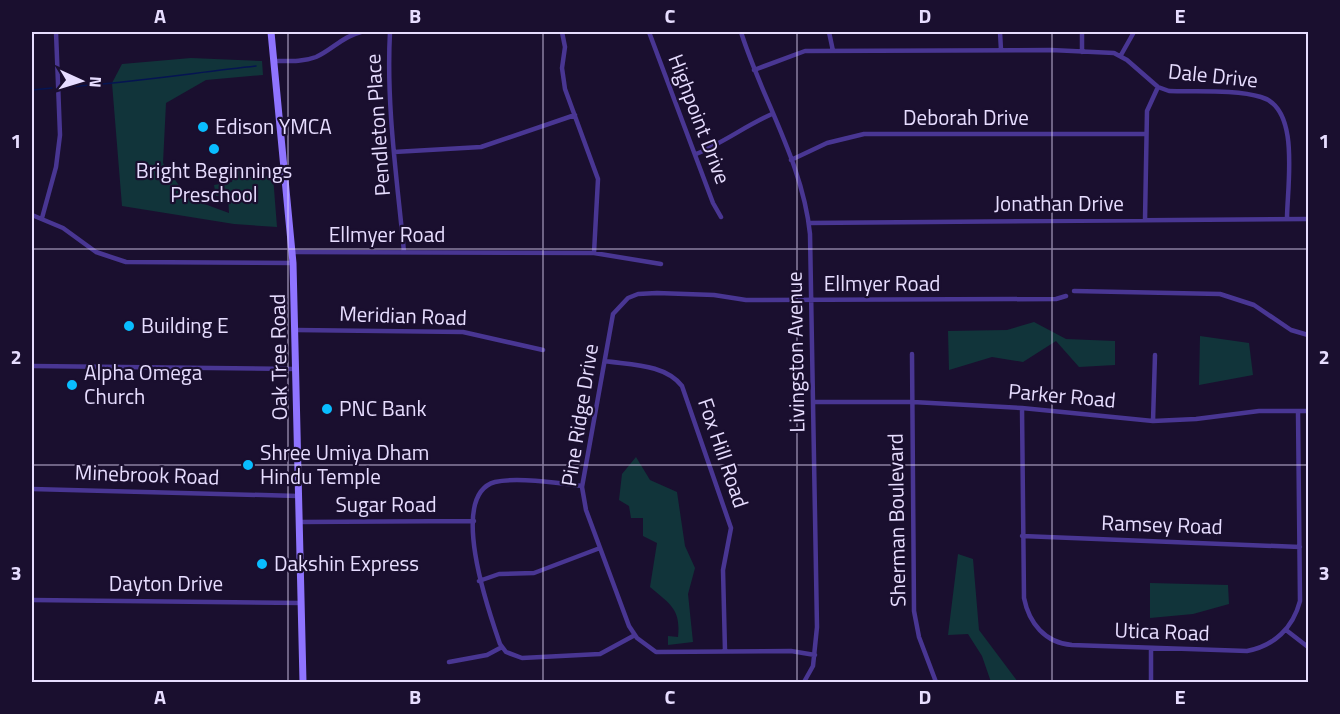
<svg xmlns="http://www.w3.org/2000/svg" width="1340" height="714" font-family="'Titillium Web',sans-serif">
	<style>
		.green { fill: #11343a }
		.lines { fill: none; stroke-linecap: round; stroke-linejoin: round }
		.stream { stroke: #051452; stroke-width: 1.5 }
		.street { stroke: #493693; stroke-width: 4.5 }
		.secondary { stroke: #8f74ff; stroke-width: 7 }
		.grid { fill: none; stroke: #e7ddff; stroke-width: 1.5; stroke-opacity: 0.55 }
		.poi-dot { fill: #09bdff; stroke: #1a0f2f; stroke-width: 2 }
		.labels { text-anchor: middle; stroke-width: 4.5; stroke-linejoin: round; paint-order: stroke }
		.street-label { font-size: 21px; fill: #e7ddff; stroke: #1a0f2f }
		.poi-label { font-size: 21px; fill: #e7ddff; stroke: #1a0f2f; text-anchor: start }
		.neatline { fill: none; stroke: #e7ddff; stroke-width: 2 }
		.grid-label { font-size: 20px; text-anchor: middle; font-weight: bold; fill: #e7ddff }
	</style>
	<rect width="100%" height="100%" fill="#1a0f2f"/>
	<path class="green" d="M 191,58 L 262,61 L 263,75 L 206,80 L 166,103 L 163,163 L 188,198 L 229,213 L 228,195 L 216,196 L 214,185 L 232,182 L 234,165 L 248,177 L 273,176 L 277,227 L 234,224 L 122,206 L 112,83 L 122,64 Z
		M 1034,322 L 1066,339 L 1115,341 L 1115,365 L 1079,367 L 1056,341 L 1023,362 L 992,357 L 949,370 L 948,331 L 1007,330 Z
		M 1200,336 L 1249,343 L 1253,375 L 1199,385 Z
		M 636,457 L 650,480 L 677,492 L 685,546 L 695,568 L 688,594 L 693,642 L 668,645 L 668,636 L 678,637 C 681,609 670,604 650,587 L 657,543 L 643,536 L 643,518 L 631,518 L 629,506 L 619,500 L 622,474 Z
		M 958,554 L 973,559 L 979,630 L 1018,682 L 991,682 L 982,656 L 968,634 L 948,635 Z
		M 1150,583 L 1228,585 L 1229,604 L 1193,614 L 1150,618 Z"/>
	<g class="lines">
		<path class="stream" d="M 64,87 C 129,83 192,73 256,66
			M 32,90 L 52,88"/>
		<path class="street" d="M 390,32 C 386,105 397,178 404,252
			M 562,32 L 565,47 L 562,68 L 565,89 L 598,179 L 594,253
			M 649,32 L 713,203 L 721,217
			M 741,32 C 762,99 803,163 810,234 L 817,627 L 813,666 L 804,682
			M 829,32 L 833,51
			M 1000,32 L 1001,50
			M 1082,32 L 1082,52
			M 1121,55 L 1134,32
			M 274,61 C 288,61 303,62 316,57 C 332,50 343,36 361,32
			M 754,70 L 805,51 L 1051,50 L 1114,53 L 1127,60 L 1158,87 L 1169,91 C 1196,92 1236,89 1261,97 C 1301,108 1287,186 1287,219
			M 394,152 L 481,147 L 575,115
			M 696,154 C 723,143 745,126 772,114
			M 791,160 L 827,143 L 864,134 L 1146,134
			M 32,215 L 63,228 L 96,252 L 126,262 L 293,263
			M 42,218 L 56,167 L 60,135 L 56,32
			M 1145,220 L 1147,111 L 1158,87
			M 809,223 L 1308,219
			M 293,252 L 594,253 L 661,264
			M 1074,291 L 1220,294 L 1254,305 L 1291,330 L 1308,335
			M 296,330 L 463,332 L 543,350
			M 912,354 L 914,611 L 919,637 L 936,682
			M 605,361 C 631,365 665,364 682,386 L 731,528 L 723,570 L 725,651
			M 32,366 L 296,369
			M 813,402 L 913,402 L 1022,408 L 1153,421 L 1196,419 L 1259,411 L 1308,411
			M 1022,408 L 1024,598 C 1029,623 1045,643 1072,645 L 1247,651 C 1274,646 1293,628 1300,601 L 1298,411
			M 1153,421 L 1155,355
			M 582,486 C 559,483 517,477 495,482 C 447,495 490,615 500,644 L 506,652 L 522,658 L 600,654 L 635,635
			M 32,489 L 298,496
			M 299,522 L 474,521
			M 1022,536 L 1300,547
			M 479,581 L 499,574 L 534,573 L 600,548
			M 32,600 L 301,603
			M 1286,630 L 1308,647
			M 815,655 L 791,651 L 656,652 L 637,638 L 629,626 L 586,510 L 582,487 L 613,314 L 628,298 L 638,294 L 657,293 L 714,295 L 746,300 L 1056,299 L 1066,296
			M 449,662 L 487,655 L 502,647
			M 1151,682 L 1151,648"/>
		<path class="secondary" d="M 271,32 L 293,263 L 303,682"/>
	</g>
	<path class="grid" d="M 288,32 L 288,682M 543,32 L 543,682M 797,32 L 797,682M 1052,32 L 1052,682M 32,249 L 1308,249M 32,465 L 1308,465"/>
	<g class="poi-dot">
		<circle cx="203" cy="127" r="6"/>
		<circle cx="214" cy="149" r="6"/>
		<circle cx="129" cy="326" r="6"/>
		<circle cx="72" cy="385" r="6"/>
		<circle cx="327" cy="409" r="6"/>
		<circle cx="248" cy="465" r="6"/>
		<circle cx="262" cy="564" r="6"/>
	</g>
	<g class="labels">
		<g class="street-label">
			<text transform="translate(1213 76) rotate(6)" y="7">Dale Drive</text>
			<text x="966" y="125">Deborah Drive</text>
			<text transform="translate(699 119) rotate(69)" y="7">Highpoint Drive</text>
			<text transform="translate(378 125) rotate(-94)" y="7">Pendleton Place</text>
			<text x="1059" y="211">Jonathan Drive</text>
			<text x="387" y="242">Ellmyer Road</text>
			<text x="882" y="291">Ellmyer Road</text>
			<text transform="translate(403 316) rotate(2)" y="7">Meridian Road</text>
			<text transform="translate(796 352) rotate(-91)" y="7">Livingston Avenue</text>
			<text transform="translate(279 357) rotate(-91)" y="7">Oak Tree Road</text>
			<text transform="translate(1062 396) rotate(5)" y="7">Parker Road</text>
			<text transform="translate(580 415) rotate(-81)" y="7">Pine Ridge Drive</text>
			<text transform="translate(723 453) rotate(71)" y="7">Fox Hill Road</text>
			<text transform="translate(147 475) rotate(2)" y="7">Minebrook Road</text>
			<text x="386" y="512">Sugar Road</text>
			<text transform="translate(897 520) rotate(-91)" y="7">Sherman Boulevard</text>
			<text transform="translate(1162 525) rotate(2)" y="7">Ramsey Road</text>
			<text x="166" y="591">Dayton Drive</text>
			<text transform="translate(1162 632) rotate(2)" y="7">Utica Road</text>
		</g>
		<g class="poi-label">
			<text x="215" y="134">Edison YMCA</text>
			<text x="214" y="178" text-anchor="middle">Bright Beginnings<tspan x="214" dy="24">Preschool</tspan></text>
			<text x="141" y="333">Building E</text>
			<text x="84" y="380">Alpha Omega<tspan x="84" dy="24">Church</tspan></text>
			<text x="339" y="416">PNC Bank</text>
			<text x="260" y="460">Shree Umiya Dham<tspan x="260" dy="24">Hindu Temple</tspan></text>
			<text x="274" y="571">Dakshin Express</text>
		</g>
	</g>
	<rect width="1340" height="714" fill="none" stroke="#1a0f2f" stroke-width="66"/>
	<g transform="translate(81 81) rotate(94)" stroke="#1a0f2f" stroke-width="4.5" paint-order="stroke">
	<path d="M0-4.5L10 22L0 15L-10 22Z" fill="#e7ddff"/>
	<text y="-9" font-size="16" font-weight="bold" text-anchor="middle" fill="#e7ddff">N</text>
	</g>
	<rect x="33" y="33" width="1274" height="648" class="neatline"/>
	<g class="grid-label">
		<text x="160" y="23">A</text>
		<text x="415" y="23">B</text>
		<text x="670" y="23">C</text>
		<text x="925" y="23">D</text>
		<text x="1180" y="23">E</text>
		<text x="16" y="148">1</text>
		<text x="1324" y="148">1</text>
		<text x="16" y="364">2</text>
		<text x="1324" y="364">2</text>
		<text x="16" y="580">3</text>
		<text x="1324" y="580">3</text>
		<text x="160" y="704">A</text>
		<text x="415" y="704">B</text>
		<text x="670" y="704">C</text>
		<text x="925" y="704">D</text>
		<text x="1180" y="704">E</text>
	</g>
</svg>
